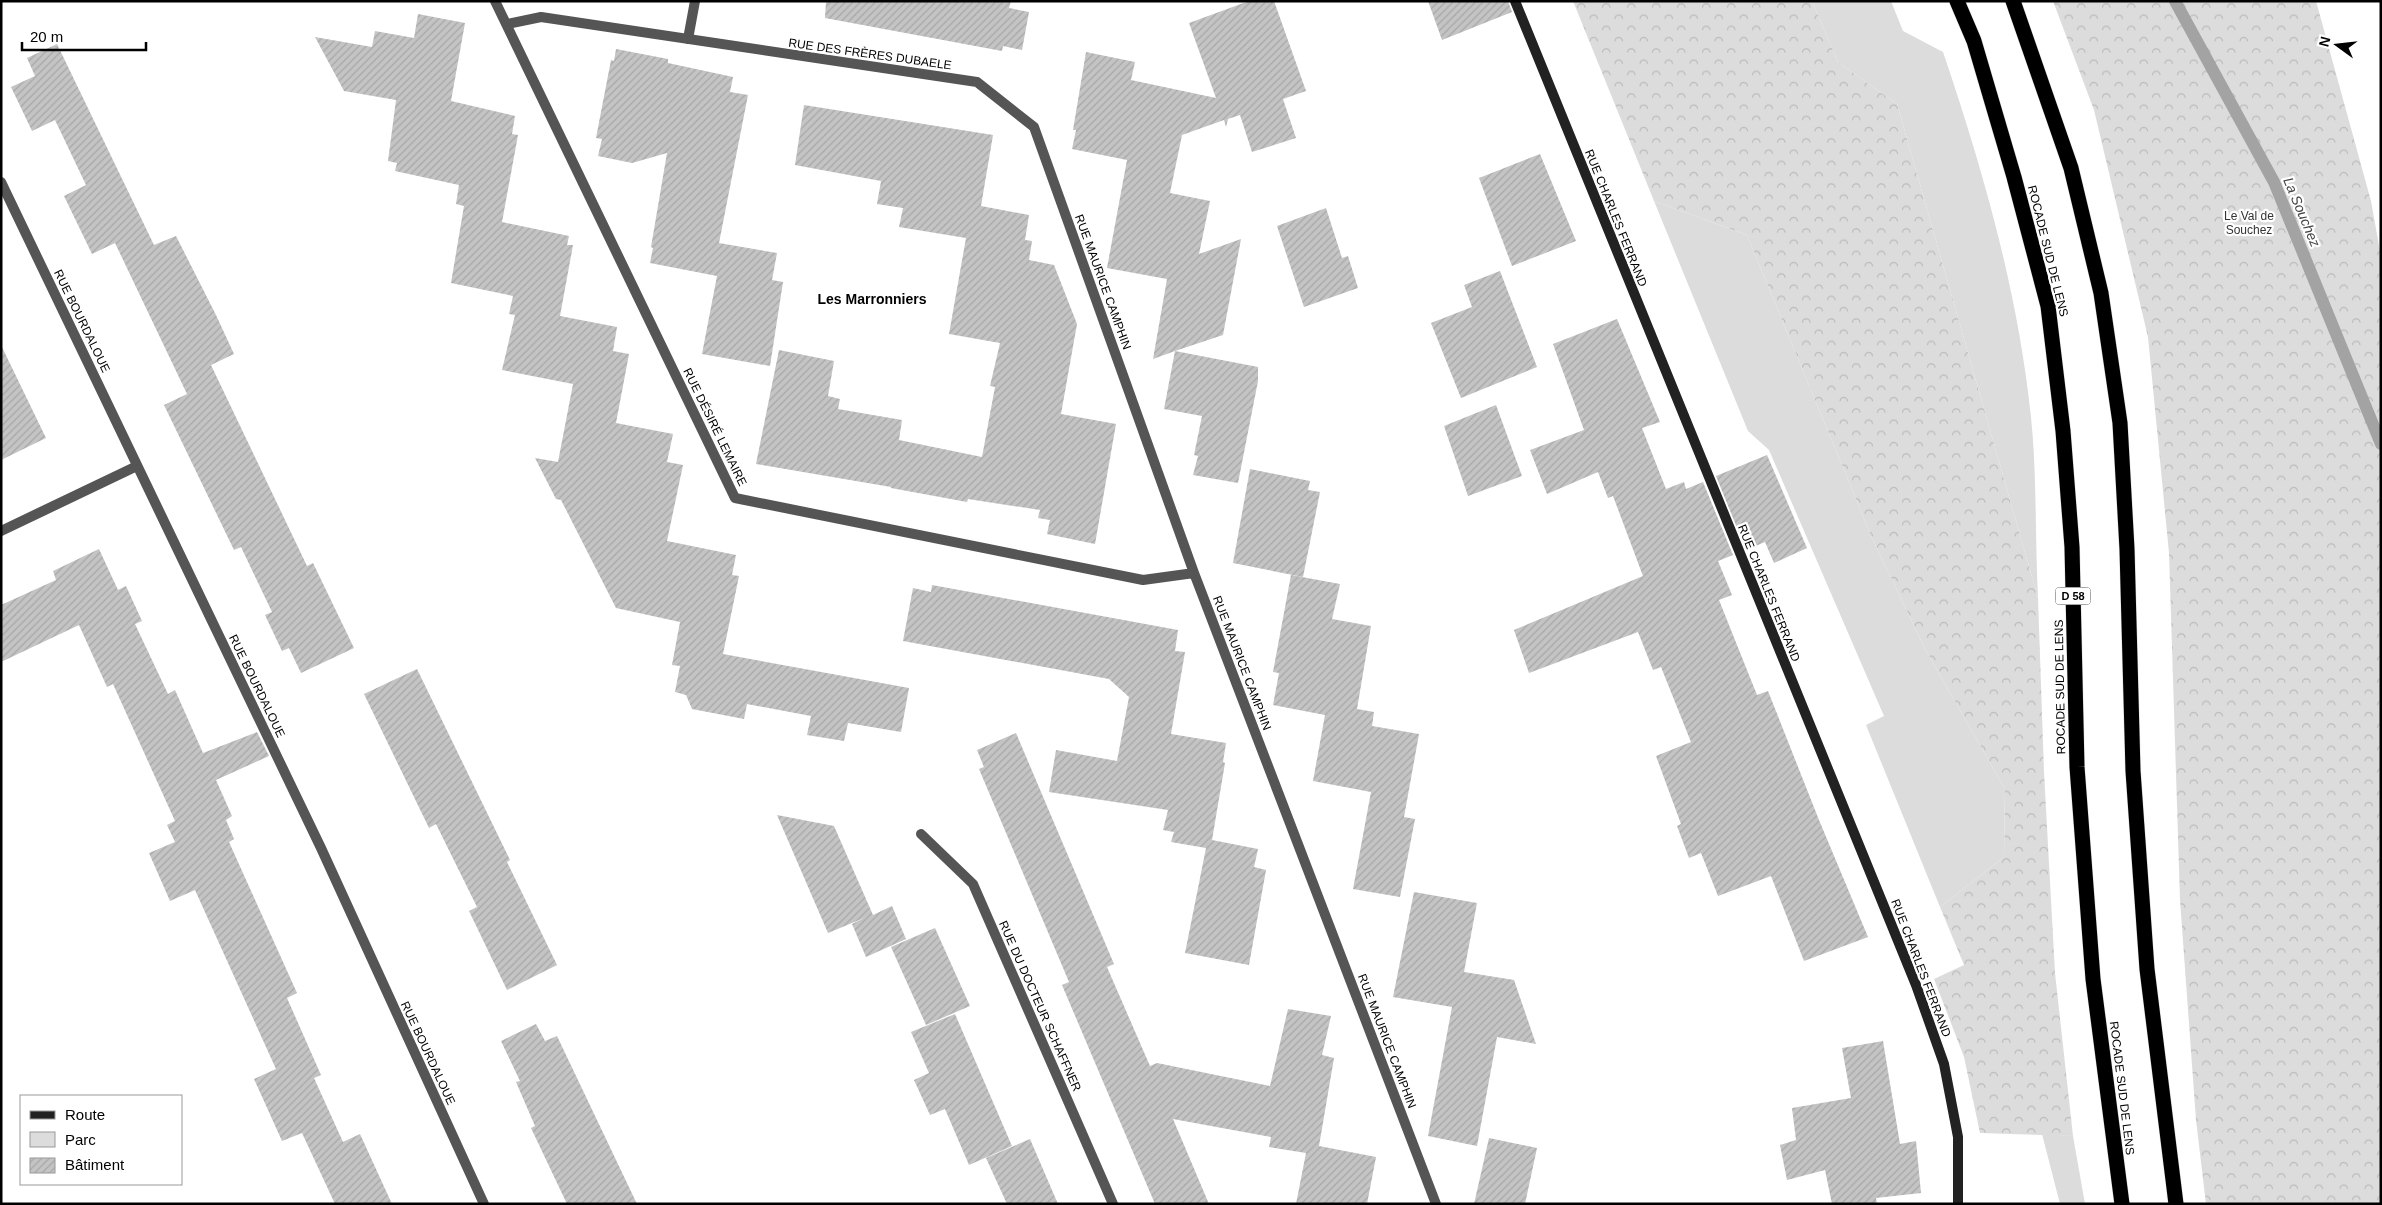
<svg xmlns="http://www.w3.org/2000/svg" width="2382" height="1205" font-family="Helvetica,sans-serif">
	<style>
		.green { fill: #dcdcdc }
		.forest { fill: url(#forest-crowns) }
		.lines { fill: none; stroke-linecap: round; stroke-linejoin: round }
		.stream { stroke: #a3a3a3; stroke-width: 12 }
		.building { fill: url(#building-hatch) }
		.highway-casing { stroke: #dbdbdb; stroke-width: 16 }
		.lane { stroke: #555; stroke-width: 10 }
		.street { stroke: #555; stroke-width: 10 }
		.secondary { stroke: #222; stroke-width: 10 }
		.highway { stroke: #000; stroke-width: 15 }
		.labels { text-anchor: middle; stroke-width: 4.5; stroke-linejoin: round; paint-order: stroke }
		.shield { fill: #fff; stroke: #4c4c4c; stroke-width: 1 }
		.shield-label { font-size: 11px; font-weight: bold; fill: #000 }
		.street-label { font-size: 12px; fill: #000; stroke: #fff }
		.park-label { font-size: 12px; fill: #333; stroke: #fff }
		.water-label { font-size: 14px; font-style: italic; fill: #444; stroke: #fff }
		.neighbourhood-label { font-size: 14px; font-weight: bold; fill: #000; stroke: #fff }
	</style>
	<defs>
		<pattern id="forest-crowns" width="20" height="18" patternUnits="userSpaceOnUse" patternTransform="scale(1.25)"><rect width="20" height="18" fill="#dcdcdc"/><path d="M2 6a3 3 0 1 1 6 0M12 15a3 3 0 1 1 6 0" fill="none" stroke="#bbb"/></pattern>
		<pattern id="building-hatch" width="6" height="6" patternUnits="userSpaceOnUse" patternTransform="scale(1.25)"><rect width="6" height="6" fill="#c4c4c4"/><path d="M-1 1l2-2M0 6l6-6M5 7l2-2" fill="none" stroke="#a7a7a7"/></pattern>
	</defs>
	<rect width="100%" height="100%" fill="#fff"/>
	<path class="green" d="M 1812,1 L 1891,1 L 1903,31 L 1943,52 C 1983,170 2018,292 2031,417 C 2037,475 2035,539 2038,598 L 1897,104 L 1838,62 Z
		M 1654,201 L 1747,235 L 1872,538 L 1925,649 L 2005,789 L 2004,857 L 1940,907 L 1866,725 L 1884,716 L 1769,450 L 1748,431 Z
		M 2042,1134 L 2073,1136 L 2085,1204 L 2060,1204 Z"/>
	<path class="forest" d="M 1573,1 L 1812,1 L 1838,62 L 1897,104 L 2038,598 L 2044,772 L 2055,973 L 2073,1136 L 1980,1133 L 1964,1057 L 1934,979 L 1964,965 L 1940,907 L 2004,857 L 2005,789 L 1925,649 L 1872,538 L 1747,235 L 1654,201 Z
		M 2053,1 L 2316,1 L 2371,201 L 2381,257 L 2381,1204 L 2206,1204 L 2196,1120 L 2180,900 L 2169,553 L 2148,337 L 2094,110 Z"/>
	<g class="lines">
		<path class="stream" d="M 2175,1 L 2274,182 L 2381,444"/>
	</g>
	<path class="building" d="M 826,1 L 1011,1 L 1009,8 L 1029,12 L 1022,50 L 1003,46 L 1002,51 L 825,18 Z
		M 1249,1 L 1274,1 L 1306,91 L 1283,99 L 1296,138 L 1252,152 L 1240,115 L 1228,119 L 1226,127 L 1224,120 L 1182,135 L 1170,193 L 1210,201 L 1199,254 L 1241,239 L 1223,335 L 1175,351 L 1258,367 L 1258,381 L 1238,483 L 1193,475 L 1198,456 L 1194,455 L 1202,416 L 1164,409 L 1175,351 L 1153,359 L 1167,279 L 1107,268 L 1127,160 L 1072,149 L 1076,130 L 1073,130 L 1086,52 L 1135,62 L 1131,80 L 1216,98 L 1189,23 Z
		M 1428,1 L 1508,1 L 1512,12 L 1442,40 Z
		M 418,14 L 465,23 L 451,101 L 515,116 L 512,134 L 518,135 L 502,222 L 569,236 L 567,245 L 573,245 L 560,316 L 617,327 L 613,351 L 629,354 L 616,423 L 673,434 L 667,462 L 683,465 L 667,541 L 736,555 L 732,575 L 739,576 L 723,654 L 909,688 L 901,732 L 848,723 L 844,741 L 807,735 L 811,716 L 747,704 L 744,719 L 692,709 L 686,695 L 675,692 L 680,666 L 672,665 L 680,622 L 616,608 L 561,500 L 556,499 L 535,458 L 558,462 L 573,384 L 502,370 L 515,315 L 509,314 L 513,296 L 451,283 L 464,206 L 456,204 L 459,185 L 395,171 L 397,163 L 388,161 L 396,100 L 344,91 L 315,37 L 372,47 L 375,31 L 414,38 Z
		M 57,44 L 154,245 L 176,236 L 216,315 L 234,354 L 211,365 L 307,566 L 313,563 L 354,648 L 301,673 L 289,648 L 282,651 L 265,615 L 272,612 L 241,547 L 234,550 L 164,405 L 187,394 L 115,243 L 92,254 L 64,196 L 86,185 L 55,120 L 32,131 L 11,87 L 35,76 L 27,58 Z
		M 616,49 L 668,59 L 668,63 L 733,77 L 730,92 L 748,95 L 719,243 L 777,253 L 772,280 L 783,282 L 770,366 L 702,354 L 717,276 L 650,263 L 653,248 L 651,247 L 667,153 L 632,163 L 598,156 L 602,139 L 596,138 L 611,60 L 614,61 Z
		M 804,105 L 993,135 L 981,206 L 1029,215 L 1025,240 L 1032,241 L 1029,260 L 1054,265 L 1077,324 L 1061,414 L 1116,424 L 1095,544 L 1047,534 L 1050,520 L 1038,518 L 1040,510 L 968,499 L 967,502 L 891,488 L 891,487 L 756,464 L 779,350 L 834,361 L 828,396 L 840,399 L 838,409 L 902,420 L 899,440 L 982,457 L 995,387 L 990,386 L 1000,343 L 949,334 L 966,238 L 899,227 L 903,208 L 877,204 L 881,181 L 795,165 Z
		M 1540,154 L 1576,241 L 1512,266 L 1479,178 Z
		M 1326,208 L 1342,258 L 1348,256 L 1358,288 L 1304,307 L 1277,226 Z
		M 1500,271 L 1537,367 L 1461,398 L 1431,323 L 1472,307 L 1464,285 Z
		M 1617,319 L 1660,422 L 1642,428 L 1666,489 L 1684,482 L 1686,489 L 1703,482 L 1733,555 L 1718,561 L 1732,595 L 1719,600 L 1757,695 L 1768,691 L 1819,820 L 1868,937 L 1804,961 L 1771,876 L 1718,896 L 1701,853 L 1689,858 L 1677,826 L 1681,824 L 1656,756 L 1691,742 L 1661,667 L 1653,670 L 1638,632 L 1529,673 L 1514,630 L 1643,576 L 1613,496 L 1608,498 L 1598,472 L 1547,494 L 1530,450 L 1584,430 L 1553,344 Z
		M 1,345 L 46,438 L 1,460 Z
		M 1496,405 L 1522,476 L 1468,496 L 1444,426 Z
		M 1767,455 L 1807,548 L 1774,563 L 1765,542 L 1746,550 L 1716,476 Z
		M 1250,469 L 1310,481 L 1308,490 L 1320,492 L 1303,577 L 1233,563 Z
		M 99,549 L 118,590 L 126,586 L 142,621 L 135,624 L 168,694 L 175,690 L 203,753 L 257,732 L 269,756 L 216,780 L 232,816 L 226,820 L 234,839 L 229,842 L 297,993 L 287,998 L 321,1075 L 314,1078 L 343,1142 L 360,1134 L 392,1204 L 335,1204 L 302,1133 L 282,1141 L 254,1079 L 276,1069 L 195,890 L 170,901 L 149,853 L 175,842 L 167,825 L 175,821 L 113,684 L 107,687 L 79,625 L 1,662 L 1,605 L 56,580 L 53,571 Z
		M 1291,575 L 1340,584 L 1332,619 L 1371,626 L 1357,709 L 1374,712 L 1372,726 L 1419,734 L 1404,817 L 1415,819 L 1400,897 L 1353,889 L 1371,792 L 1313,781 L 1325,715 L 1273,705 L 1279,673 L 1273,672 Z
		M 932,585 L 1178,630 L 1175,651 L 1185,652 L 1171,734 L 1226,743 L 1223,762 L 1225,763 L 1212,840 L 1258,849 L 1254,867 L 1266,870 L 1249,965 L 1185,953 L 1206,848 L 1171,842 L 1174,832 L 1163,830 L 1168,810 L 1049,792 L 1056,750 L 1117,761 L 1129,697 L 1109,679 L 903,641 L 913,588 L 931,592 Z
		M 417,669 L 510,860 L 507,862 L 557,965 L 507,990 L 469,911 L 477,907 L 436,824 L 429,828 L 364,694 Z
		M 1016,733 L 1114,964 L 1107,967 L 1150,1066 L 1157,1063 L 1270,1086 L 1288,1009 L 1331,1016 L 1322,1055 L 1334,1058 L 1319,1146 L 1376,1157 L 1367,1204 L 1296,1204 L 1306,1153 L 1269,1147 L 1271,1137 L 1173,1119 L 1209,1204 L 1155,1204 L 1062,985 L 1069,982 L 979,769 L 984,767 L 977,750 Z
		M 777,815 L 834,826 L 873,915 L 892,906 L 906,939 L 866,957 L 852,924 L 864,918 L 828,933 Z
		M 1414,892 L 1477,903 L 1464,972 L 1514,980 L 1536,1044 L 1497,1037 L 1477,1146 L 1428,1136 L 1452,1007 L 1393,997 Z
		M 935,928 L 970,1006 L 926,1025 L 891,947 Z
		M 955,1014 L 1012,1146 L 969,1165 L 945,1109 L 930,1115 L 914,1080 L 929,1073 L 911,1032 Z
		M 536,1024 L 545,1041 L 557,1036 L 637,1204 L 567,1204 L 531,1128 L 535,1126 L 516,1082 L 520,1081 L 501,1041 Z
		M 1883,1041 L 1900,1144 L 1916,1141 L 1921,1193 L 1876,1198 L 1877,1204 L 1832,1204 L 1825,1170 L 1787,1180 L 1780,1145 L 1796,1140 L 1792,1108 L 1851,1098 L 1842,1048 Z
		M 1489,1138 L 1537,1148 L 1525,1204 L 1474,1204 Z
		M 1030,1139 L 1058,1204 L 1007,1204 L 986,1158 Z"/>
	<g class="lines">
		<g class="highway-casing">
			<path id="highway" d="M 1957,1 L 1974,41 L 2014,177 L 2048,306 L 2063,431 L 2072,547 L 2077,767 L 2093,979 L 2122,1204
				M 2013,1 L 2071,168 L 2101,293 L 2120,423 L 2127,549 L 2133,771 L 2147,969 L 2176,1204"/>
		</g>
		<path class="lane" d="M 688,39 L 695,1"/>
		<path class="street" d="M 495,1 L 735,498 L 1143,580 L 1194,573
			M 507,24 L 541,17 L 977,82 L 1034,127 L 1194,573 L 1436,1204
			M 1,182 L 321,848 L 484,1204
			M 1,531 L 137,466
			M 921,834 L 973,884 L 1113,1204"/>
		<path class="secondary" d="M 1515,1 L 1916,985 L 1944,1064 L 1958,1137 L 1958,1204"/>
		<use href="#highway" class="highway"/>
	</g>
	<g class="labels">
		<rect class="shield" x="2055.5" y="587.5" width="35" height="17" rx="4"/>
		<g class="shield-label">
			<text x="2073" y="600">D 58</text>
		</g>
		<g class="street-label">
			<text transform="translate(870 54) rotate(8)" y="4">RUE DES FRÈRES DUBAELE</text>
			<text transform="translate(1616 218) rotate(68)" y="4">RUE CHARLES FERRAND</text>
			<text transform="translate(2048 251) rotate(76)" y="4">ROCADE SUD DE LENS</text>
			<text transform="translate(1103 282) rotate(70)" y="4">RUE MAURICE CAMPHIN</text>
			<text transform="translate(82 321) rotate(64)" y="4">RUE BOURDALOUE</text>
			<text transform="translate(715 427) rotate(64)" y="4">RUE DÉSIRÉ LEMAIRE</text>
			<text transform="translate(1769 593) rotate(68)" y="4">RUE CHARLES FERRAND</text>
			<text transform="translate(1242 663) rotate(69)" y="4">RUE MAURICE CAMPHIN</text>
			<text transform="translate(257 686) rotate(64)" y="4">RUE BOURDALOUE</text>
			<text transform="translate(2060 687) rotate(-91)" y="4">ROCADE SUD DE LENS</text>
			<text transform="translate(1921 968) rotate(69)" y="4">RUE CHARLES FERRAND</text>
			<text transform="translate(1040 1006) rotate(66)" y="4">RUE DU DOCTEUR SCHAFFNER</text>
			<text transform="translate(1387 1041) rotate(69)" y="4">RUE MAURICE CAMPHIN</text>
			<text transform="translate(428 1053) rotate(65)" y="4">RUE BOURDALOUE</text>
			<text transform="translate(2122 1088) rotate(83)" y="4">ROCADE SUD DE LENS</text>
		</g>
		<g class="park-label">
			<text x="2249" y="220">Le Val de<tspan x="2249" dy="14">Souchez</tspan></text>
		</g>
		<g class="water-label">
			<text transform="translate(2302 212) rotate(67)" y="5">La Souchez</text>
		</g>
		<g class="neighbourhood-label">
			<text x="872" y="304">Les Marronniers</text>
		</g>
	</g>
	<rect width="2382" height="1205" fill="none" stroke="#000000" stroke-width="5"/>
	<rect x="20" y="1095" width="162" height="90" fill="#ffffff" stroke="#999999"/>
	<rect x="30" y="1111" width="25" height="8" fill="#222222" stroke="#999999"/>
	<text x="65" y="1120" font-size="15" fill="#000000">Route</text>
	<rect x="30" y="1132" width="25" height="15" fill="#dcdcdc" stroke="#999999"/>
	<text x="65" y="1145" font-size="15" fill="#000000">Parc</text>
	<rect x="30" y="1158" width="25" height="15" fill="url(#building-hatch)" stroke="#999999"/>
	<text x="65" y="1170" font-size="15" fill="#000000">Bâtiment</text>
	<g transform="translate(2337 45) rotate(285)" stroke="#ffffff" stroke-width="4" paint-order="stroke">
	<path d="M0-4L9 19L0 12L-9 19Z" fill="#000000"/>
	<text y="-8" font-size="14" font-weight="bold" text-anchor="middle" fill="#000000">N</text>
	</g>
	<path d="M22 42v8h124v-8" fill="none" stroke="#000000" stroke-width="2.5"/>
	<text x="30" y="42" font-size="15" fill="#000000" stroke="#ffffff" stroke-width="4" paint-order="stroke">20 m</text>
</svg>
